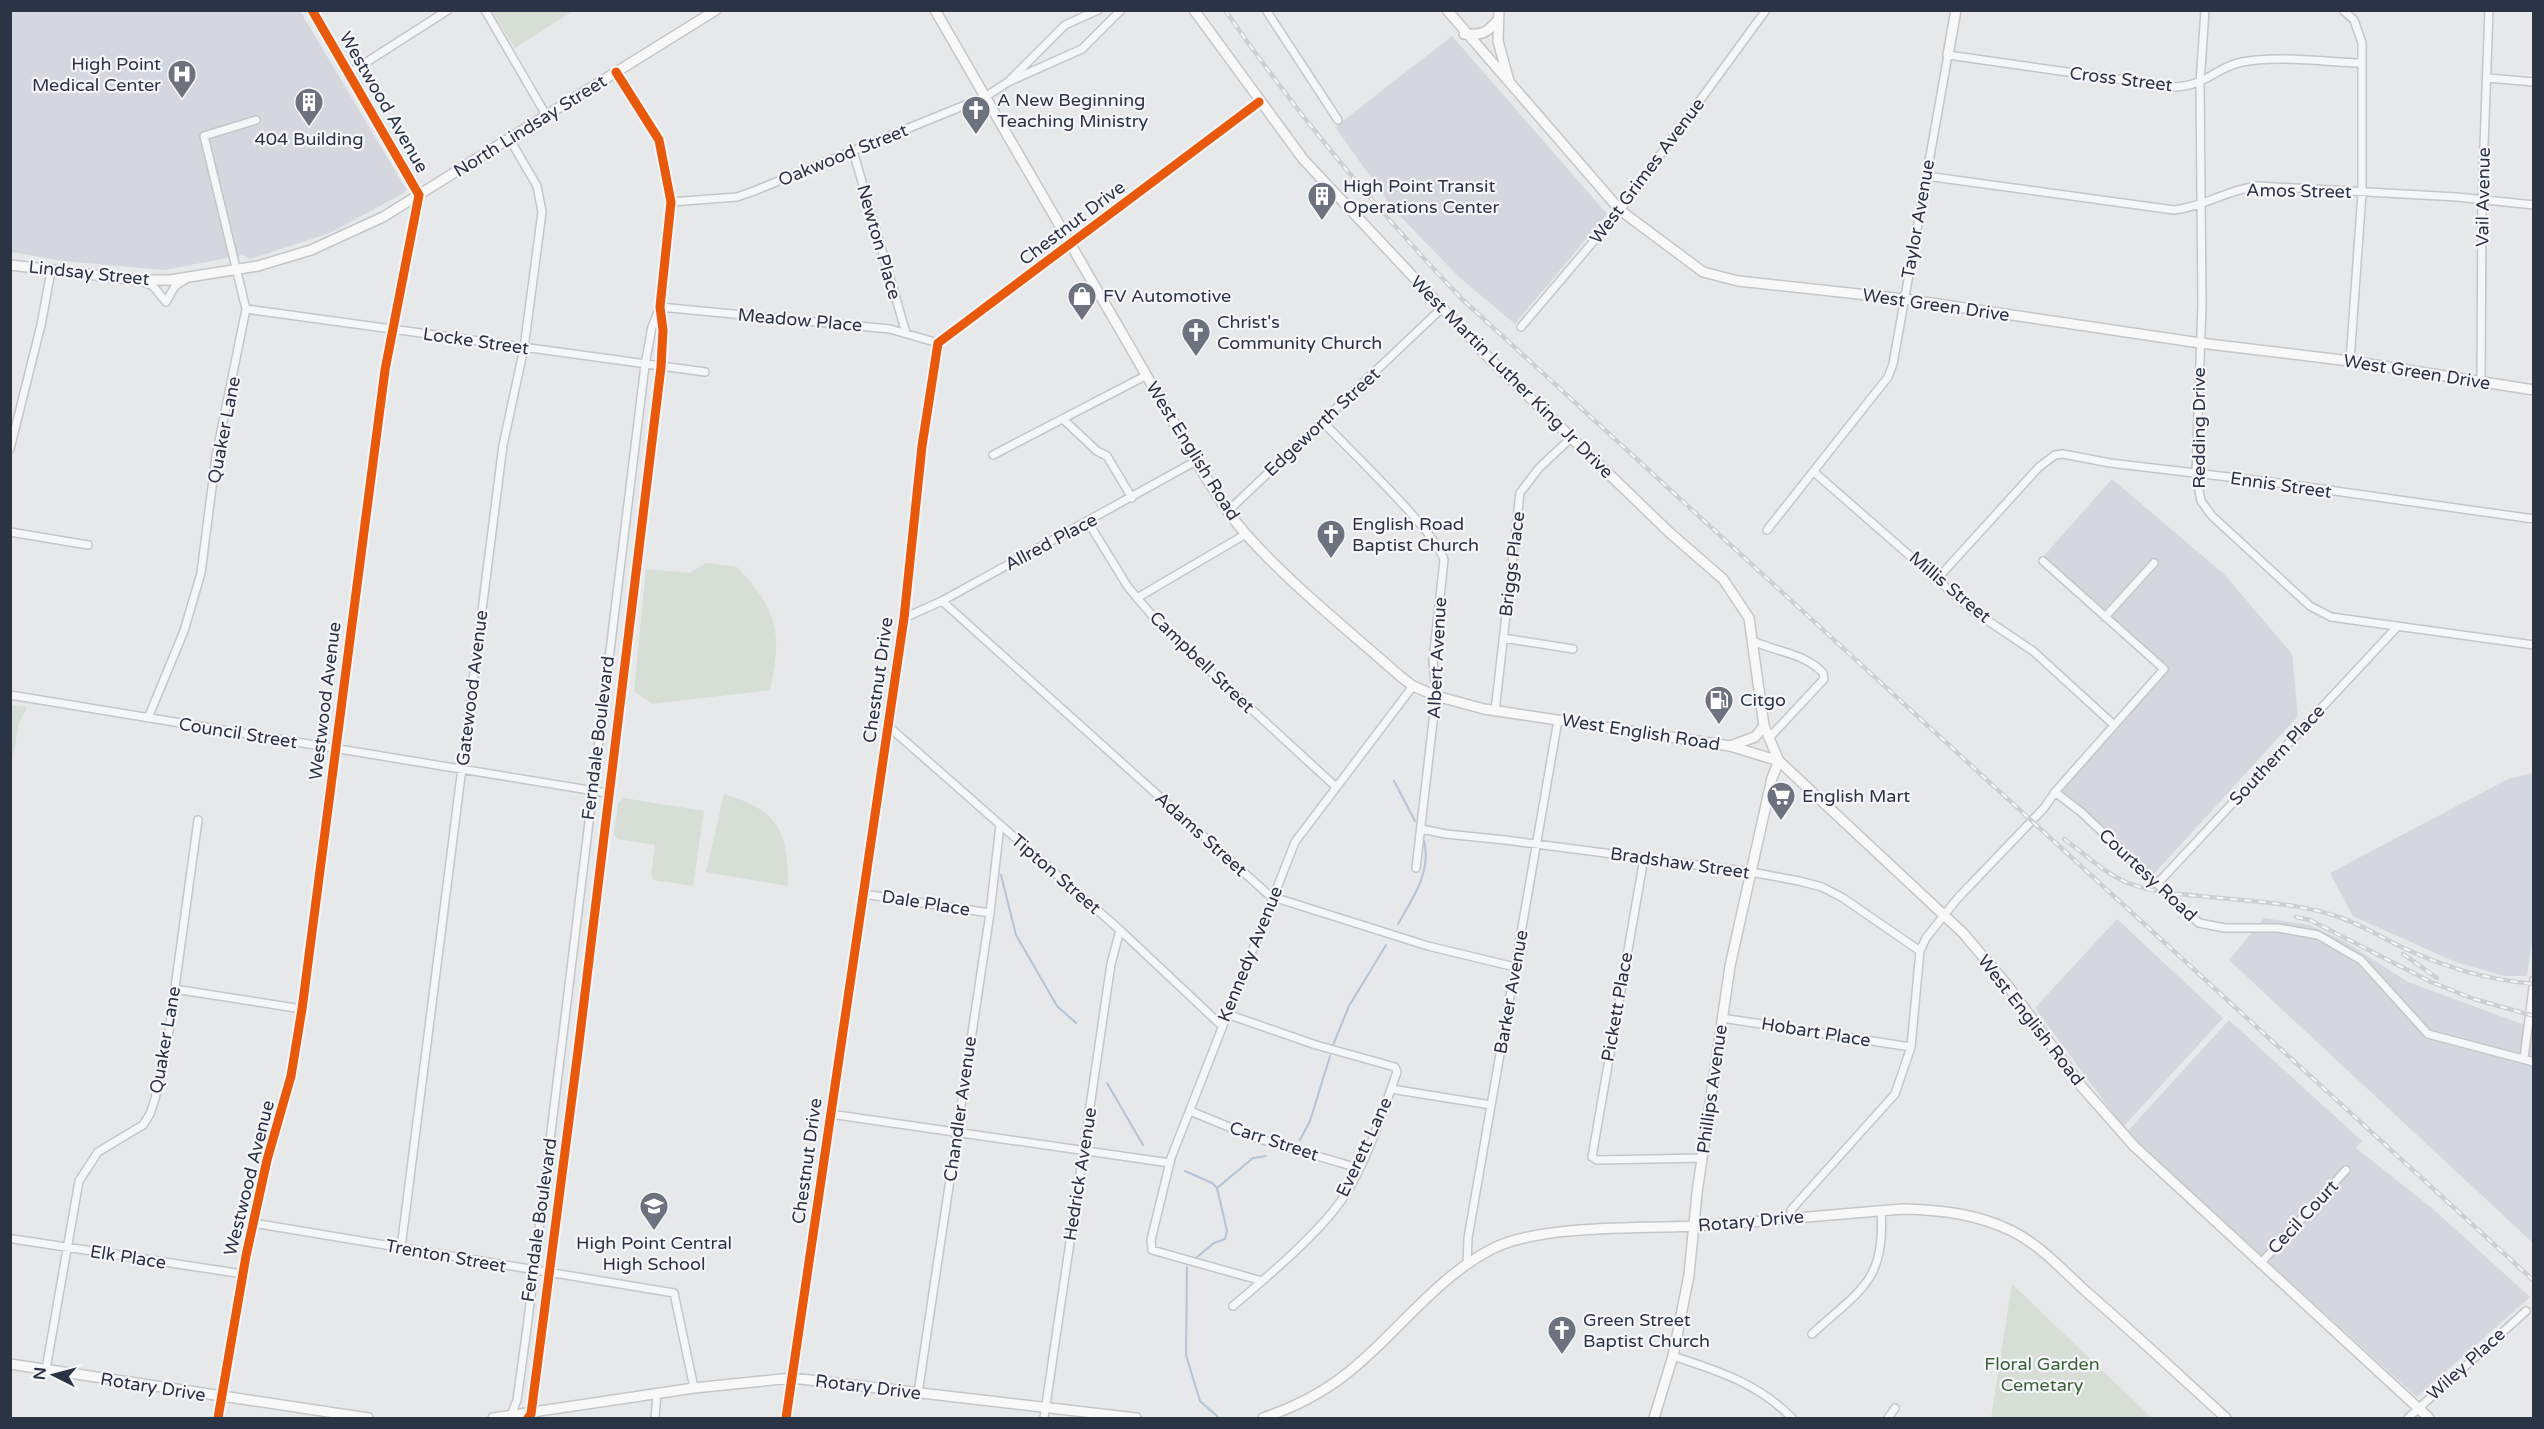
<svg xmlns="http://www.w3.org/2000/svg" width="2544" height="1429" font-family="'Varela Round',sans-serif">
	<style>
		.built { fill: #d4d7dd }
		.green { fill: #d6ded6 }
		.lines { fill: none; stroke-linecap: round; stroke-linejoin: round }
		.stream { stroke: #b4c4d5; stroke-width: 2 }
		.street-casing { stroke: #c4c6c8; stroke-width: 10 }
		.secondary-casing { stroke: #c4c6c8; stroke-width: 12 }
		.street { stroke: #f5f6f7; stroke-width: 7 }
		.secondary { stroke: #f8f8f8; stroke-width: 9 }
		.rail-casing { stroke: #cecfd2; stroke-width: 4.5 }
		.rail { stroke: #f4f6f9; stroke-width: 2; stroke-dasharray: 7; stroke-linecap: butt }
		.cycleway-casing { stroke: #f4f6f9; stroke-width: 13 }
		.cycleway { stroke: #e8590c; stroke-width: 9 }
		.labels { text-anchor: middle; stroke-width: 4.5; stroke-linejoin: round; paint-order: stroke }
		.poi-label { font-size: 18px; fill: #2b3445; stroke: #f4f6f9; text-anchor: start }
		.street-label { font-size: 18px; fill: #2b3445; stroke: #f4f6f9 }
		.park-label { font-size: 18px; fill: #3f6138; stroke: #f4f6f9 }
	</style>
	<rect width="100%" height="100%" fill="#e6e8ea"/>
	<path class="built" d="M 10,11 L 300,11 L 406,189 L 404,193 L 330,233 L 250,259 L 243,255 L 164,270 L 63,261 L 11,252 Z
		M 1452,36 L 1607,214 L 1515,324 L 1459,277 L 1395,211 L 1335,127 Z
		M 2112,479 L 2225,575 L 2292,654 L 2298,716 L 2154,874 L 2061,792 L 2168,671 L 2042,558 Z
		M 2533,773 L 2534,928 L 2527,976 L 2504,976 L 2453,961 L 2353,916 L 2330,873 L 2508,779 Z
		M 2264,918 L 2309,925 L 2344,941 L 2408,982 L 2533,1028 L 2533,1243 L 2229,960 Z
		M 2117,919 L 2223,1018 L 2123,1127 L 2035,1008 Z
		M 2229,1020 L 2362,1141 L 2356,1148 L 2433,1209 L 2530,1297 L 2417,1397 L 2126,1133 Z"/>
	<path class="green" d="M 492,11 L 573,11 L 515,48 Z
		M 706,563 L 737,567 C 777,610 783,631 770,690 L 652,704 L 634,691 L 646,569 L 690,573 Z
		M 11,705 L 27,707 L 19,723 L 11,768 Z
		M 724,794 C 779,811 788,830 788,886 L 706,872 Z
		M 624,798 L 704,811 L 693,886 L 654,880 L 651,875 L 655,845 L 618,839 L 614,834 L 618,803 Z
		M 2012,1284 L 2152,1418 L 1991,1418 Z"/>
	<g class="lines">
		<path class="stream" d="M 1394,781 L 1415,821
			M 1001,875 L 1016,935 L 1057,1006 L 1076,1023
			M 1398,924 C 1412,900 1432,871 1424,841
			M 1333,1045 L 1349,1006 L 1386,945
			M 1107,1083 L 1143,1145
			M 1300,1140 L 1310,1121 L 1330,1056
			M 1185,1171 L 1212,1183 L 1217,1188 L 1227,1231 L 1225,1239 L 1214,1243 L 1197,1257
			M 1217,1188 L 1253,1158 L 1266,1156
			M 1187,1267 L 1186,1355 L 1200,1401 L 1219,1418"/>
		<g class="street-casing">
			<path id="street" d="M 485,10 L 546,115
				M 1266,10 L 1338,120
				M 2205,10 L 2200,83 L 2202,305 L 2196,474 L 2201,501 L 2212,516 L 2310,606 L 2331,617 L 2534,645
				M 2343,10 L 2354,20 L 2362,43 L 2362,193 L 2350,361
				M 348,74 L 448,10
				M 2487,78 L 2534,82
				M 1011,79 L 1065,25 L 1098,10
				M 853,151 L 906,333
				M 1926,176 L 2174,210 C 2203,207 2227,190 2257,186 L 2457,197 L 2534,205
				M 671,202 L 737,197 L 754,191 L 985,97 L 1008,82 L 1082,49 L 1121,10
				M 141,281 L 153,286 L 166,302 L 175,286 L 186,279
				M 660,307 L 890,329 L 938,343
				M 246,309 L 705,372
				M 1521,327 L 1620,210 L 1766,10
				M 2481,383 L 2482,200 L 2489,10
				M 1064,420 L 1097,451 L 1107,456 L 1132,498
				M 1322,421 C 1348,449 1435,530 1444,560 L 1433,660 L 1436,696 L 1416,868
				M 10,449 L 41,325 L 51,271
				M 993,455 L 1145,376
				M 1814,472 L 1972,610 L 2033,651 L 2114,725
				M 1228,511 L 1442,308
				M 1088,522 L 1128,587 L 1161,626 L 1335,786
				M 1767,530 L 1888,377 L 1893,364 L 1948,55 L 2173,87 C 2207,86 2214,68 2242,62 C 2277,55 2325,62 2362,63
				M 10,532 L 88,545
				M 1938,578 L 2039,467 L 2055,455 L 2063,454 L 2110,463 L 2271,482 L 2534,519
				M 1137,598 L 1246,534
				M 942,601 L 1270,896 L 1428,946 L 1515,967
				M 2105,617 L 2154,563
				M 904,618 L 942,601 L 1196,461
				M 1503,638 L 1573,649
				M 1753,641 C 1776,652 1805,653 1823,673 L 1824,679 L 1769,738
				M 10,695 L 607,793
				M 1495,711 L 1520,493 L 1539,468 L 1571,438
				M 148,718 L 184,631 L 201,573 L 216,456 L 246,309 L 204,136 L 256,120
				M 888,726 L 1120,930 L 1222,1026
				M 2055,792 L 2081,812 L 2199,923 L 2225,928 L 2278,928 L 2318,935 L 2361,960 L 2428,1034 L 2534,1062
				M 1421,829 L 1446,834 L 1505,840 L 1751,872 L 1799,881 L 1822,887 L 1843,898 L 1920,951
				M 1644,858 L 1592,1157 L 1597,1160 L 1702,1158
				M 2157,884 L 2397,627
				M 863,894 L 990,913
				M 174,989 L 302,1009
				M 1227,1014 L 1316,1045 L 1395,1067 L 1397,1072 C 1383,1111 1367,1161 1345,1195 C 1322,1231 1266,1278 1233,1306
				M 1722,1018 L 1911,1047
				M 2524,1058 L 2534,980
				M 1391,1089 L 1491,1105
				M 1190,1111 L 1256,1138 L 1358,1168
				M 830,1114 L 1170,1163
				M 1791,1217 L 1791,1210 L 1799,1201 L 1895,1094 L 1911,1047 L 1920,951 L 1926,938 L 1957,899 L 2044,808 L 2055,792 L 2164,669 L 2043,561
				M 253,1223 L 674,1293 L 694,1388
				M 13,1239 L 243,1274
				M 401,1248 L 503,445 L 524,348 L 542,212 L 537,186 L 509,138
				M 1467,1264 L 1468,1238 L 1558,720
				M 2260,1264 L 2346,1170
				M 1262,1281 L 1152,1250 L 1151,1240 L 1171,1158 L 1295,842 L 1413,686
				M 1812,1334 C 1860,1290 1886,1281 1881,1211
				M 1673,1356 C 1718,1371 1758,1383 1792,1418
				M 46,1369 L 79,1181 L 98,1152 L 143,1125 L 150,1114 L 155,1099 L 169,1031 L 198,820
				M 918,1393 L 990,913 L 1000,825
				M 218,1418 L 246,1256 L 267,1160 L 291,1076 L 302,1009 L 385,370 L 419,195
				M 510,1418 L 517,1400 L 527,1328 L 645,365 L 652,327 L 660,307
				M 528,1418 L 531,1414 L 578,1051 L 661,367 L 663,330 L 660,307 L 671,202 L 659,140 L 616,72
				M 655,1418 L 657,1393
				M 1044,1418 L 1111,964 L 1120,930
				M 1888,1418 L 1895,1408
				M 2408,1418 L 2526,1311"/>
		</g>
		<g class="secondary-casing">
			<path id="secondary" d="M 312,10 L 419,195
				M 935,10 L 1196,461 C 1211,486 1226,511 1245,533 C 1291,585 1348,630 1400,676 L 1413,686 L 1436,696 L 1484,709 L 1730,746 L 1779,761 L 1963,933 L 2008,986 L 2082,1087 L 2134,1146 L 2429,1418
				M 1194,10 L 1303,159 L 1490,359 L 1670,533 L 1723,579 L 1749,618 L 1764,726 L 1779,761
				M 1447,10 L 1620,210 L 1703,272 L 1738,281 L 1904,299 L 2200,343 L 2350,361 L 2534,390
				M 1499,10 L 1498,41 L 1509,81
				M 1464,34 C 1481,35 1486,34 1497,21
				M 1948,55 L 1956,10
				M 10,265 L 139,280 L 170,280 L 258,266 L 311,250 L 383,217 L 716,10
				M 1730,746 L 1755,737 L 1764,726
				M 10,1364 L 368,1418
				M 493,1418 L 694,1388 L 792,1378 L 1136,1418
				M 786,1418 L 904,618 L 922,446 L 938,343 L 1259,102
				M 1263,1418 C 1298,1406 1329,1390 1357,1365 C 1402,1327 1437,1278 1490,1250 C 1539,1224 1635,1229 1692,1226 C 1763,1222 1834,1214 1904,1209 C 1942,1210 1977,1214 2012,1231 C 2042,1246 2065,1273 2090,1295 C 2136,1335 2181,1377 2226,1418
				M 1654,1418 L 1673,1356 L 1689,1275 L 1697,1193 L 1730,966 L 1772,778 L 1779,761"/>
		</g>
		<use href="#street" class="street"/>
		<use href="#secondary" class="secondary"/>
		<g class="rail-casing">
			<path id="rail" d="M 1225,10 C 1296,113 1376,209 1462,299 L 2534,1281
				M 2064,839 C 2085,854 2104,873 2128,883 C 2151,892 2176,894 2200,896 C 2245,901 2293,902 2336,916 C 2364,925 2388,942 2415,953 C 2453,970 2492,980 2534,984
				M 2296,917 L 2310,920 L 2431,982 L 2474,999 L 2534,1016
				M 2403,954 L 2437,978"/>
		</g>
		<use href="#rail" class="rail"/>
		<g class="cycleway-casing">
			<path id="cycleway" d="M 218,1418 L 246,1256 L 267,1160 L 291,1076 L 302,1009 L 385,370 L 419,195 L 312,10
				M 528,1418 L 531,1414 L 578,1051 L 661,367 L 663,330 L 660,307 L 671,202 L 659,140 L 616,72
				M 786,1418 L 904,618 L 922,446 L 938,343 L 1259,102"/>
		</g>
		<use href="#cycleway" class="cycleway"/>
	</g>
	<defs>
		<g id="hospital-pin" transform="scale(1.5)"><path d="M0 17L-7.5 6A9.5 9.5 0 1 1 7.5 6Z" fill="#6c737f" stroke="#f4f6f9"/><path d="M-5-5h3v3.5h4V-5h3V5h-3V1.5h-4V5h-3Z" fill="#fff"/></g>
		<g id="building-pin" transform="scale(1.5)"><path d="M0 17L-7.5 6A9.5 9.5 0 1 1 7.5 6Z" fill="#6c737f" stroke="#f4f6f9"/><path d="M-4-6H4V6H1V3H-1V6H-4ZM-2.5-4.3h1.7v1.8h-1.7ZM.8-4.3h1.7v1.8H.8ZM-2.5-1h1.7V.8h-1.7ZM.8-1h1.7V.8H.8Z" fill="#fff"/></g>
		<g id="church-pin" transform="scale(1.5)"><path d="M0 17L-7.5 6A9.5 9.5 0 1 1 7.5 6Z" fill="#6c737f" stroke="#f4f6f9"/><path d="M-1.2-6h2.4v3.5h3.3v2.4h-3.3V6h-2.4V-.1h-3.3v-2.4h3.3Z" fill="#fff"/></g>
		<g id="shop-pin" transform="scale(1.5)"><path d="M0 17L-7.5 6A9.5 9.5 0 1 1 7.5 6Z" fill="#6c737f" stroke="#f4f6f9"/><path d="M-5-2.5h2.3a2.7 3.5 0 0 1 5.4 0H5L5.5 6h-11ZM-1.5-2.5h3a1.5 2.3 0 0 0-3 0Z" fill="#fff"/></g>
		<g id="fuel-pin" transform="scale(1.5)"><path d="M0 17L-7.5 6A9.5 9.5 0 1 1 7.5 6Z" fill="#6c737f" stroke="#f4f6f9"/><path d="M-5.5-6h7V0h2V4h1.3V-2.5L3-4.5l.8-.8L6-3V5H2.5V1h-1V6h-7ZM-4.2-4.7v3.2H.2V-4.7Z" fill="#fff"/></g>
		<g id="supermarket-pin" transform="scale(1.5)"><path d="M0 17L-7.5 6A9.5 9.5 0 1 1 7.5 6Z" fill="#6c737f" stroke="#f4f6f9"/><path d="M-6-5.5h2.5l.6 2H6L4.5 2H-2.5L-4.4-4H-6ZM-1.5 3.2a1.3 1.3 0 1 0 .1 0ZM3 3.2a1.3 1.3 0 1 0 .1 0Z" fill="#fff"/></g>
		<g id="school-pin" transform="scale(1.5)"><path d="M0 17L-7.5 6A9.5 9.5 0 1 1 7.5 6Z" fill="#6c737f" stroke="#f4f6f9"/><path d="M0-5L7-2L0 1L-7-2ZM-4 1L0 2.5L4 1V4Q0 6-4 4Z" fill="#fff"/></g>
	</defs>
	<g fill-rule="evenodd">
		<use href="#hospital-pin" x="182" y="74"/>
		<use href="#building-pin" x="309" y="102"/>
		<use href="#church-pin" x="976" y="110"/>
		<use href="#building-pin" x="1322" y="196"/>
		<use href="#shop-pin" x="1082" y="296"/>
		<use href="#church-pin" x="1196" y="332"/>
		<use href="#church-pin" x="1331" y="534"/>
		<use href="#fuel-pin" x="1719" y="700"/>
		<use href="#supermarket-pin" x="1781" y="796"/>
		<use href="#school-pin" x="654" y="1206"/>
		<use href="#church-pin" x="1562" y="1330"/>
	</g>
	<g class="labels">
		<g class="poi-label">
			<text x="161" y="70" text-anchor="end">High Point<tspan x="161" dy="21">Medical Center</tspan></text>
			<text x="997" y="106">A New Beginning<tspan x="997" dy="21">Teaching Ministry</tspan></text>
			<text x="309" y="145" text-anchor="middle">404 Building</text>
			<text x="1343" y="192">High Point Transit<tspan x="1343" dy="21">Operations Center</tspan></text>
			<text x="1103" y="302">FV Automotive</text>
			<text x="1217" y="328">Christ's<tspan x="1217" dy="21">Community Church</tspan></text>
			<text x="1352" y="530">English Road<tspan x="1352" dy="21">Baptist Church</tspan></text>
			<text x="1740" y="706">Citgo</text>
			<text x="1802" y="802">English Mart</text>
			<text x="654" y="1249" text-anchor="middle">High Point Central<tspan x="654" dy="21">High School</tspan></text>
			<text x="1583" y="1326">Green Street<tspan x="1583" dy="21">Baptist Church</tspan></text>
		</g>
		<g class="street-label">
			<text transform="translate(2121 79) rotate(7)" y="6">Cross Street</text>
			<text transform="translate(384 102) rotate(60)" y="6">Westwood Avenue</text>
			<text transform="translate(530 126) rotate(-32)" y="6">North Lindsay Street</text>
			<text transform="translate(843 155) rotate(-22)" y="6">Oakwood Street</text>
			<text transform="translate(1647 171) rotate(-53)" y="6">West Grimes Avenue</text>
			<text transform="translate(2299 191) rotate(1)" y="6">Amos Street</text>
			<text transform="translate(2483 197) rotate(-89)" y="6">Vail Avenue</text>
			<text transform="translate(1918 219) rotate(-80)" y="6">Taylor Avenue</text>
			<text transform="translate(1072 223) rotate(-37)" y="6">Chestnut Drive</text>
			<text transform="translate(879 242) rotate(74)" y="6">Newton Place</text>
			<text transform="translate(89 273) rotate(6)" y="6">Lindsay Street</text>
			<text transform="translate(1936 305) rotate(8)" y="6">West Green Drive</text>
			<text transform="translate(800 320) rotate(5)" y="6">Meadow Place</text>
			<text transform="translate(476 341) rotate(8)" y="6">Locke Street</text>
			<text transform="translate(2417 372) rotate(9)" y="6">West Green Drive</text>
			<text transform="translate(1512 377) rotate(45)" y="6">West Martin Luther King Jr Drive</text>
			<text transform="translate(1322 422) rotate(-43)" y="6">Edgeworth Street</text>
			<text transform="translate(2199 428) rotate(-90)" y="6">Redding Drive</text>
			<text transform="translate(224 430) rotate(-79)" y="6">Quaker Lane</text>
			<text transform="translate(1193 451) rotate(58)" y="6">West English Road</text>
			<text transform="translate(2281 485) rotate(8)" y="6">Ennis Street</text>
			<text transform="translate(1051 542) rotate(-28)" y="6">Allred Place</text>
			<text transform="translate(1512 564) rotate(-83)" y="6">Briggs Place</text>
			<text transform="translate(1950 587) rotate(40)" y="6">Millis Street</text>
			<text transform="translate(1437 658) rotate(-87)" y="6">Albert Avenue</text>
			<text transform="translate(1202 662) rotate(44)" y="6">Campbell Street</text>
			<text transform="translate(878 680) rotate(-82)" y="6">Chestnut Drive</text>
			<text transform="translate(472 688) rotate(-83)" y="6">Gatewood Avenue</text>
			<text transform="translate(325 701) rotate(-83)" y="6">Westwood Avenue</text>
			<text transform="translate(1641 732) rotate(9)" y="6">West English Road</text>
			<text transform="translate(238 733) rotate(9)" y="6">Council Street</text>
			<text transform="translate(598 738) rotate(-83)" y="6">Ferndale Boulevard</text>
			<text transform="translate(2277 755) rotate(-47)" y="6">Southern Place</text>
			<text transform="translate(1201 834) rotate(42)" y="6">Adams Street</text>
			<text transform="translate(1680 863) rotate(8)" y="6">Bradshaw Street</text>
			<text transform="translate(1056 874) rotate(41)" y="6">Tipton Street</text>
			<text transform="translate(2148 875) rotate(43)" y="6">Courtesy Road</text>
			<text transform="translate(926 903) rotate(9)" y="6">Dale Place</text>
			<text transform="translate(1250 954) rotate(-68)" y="6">Kennedy Avenue</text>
			<text transform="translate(1511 992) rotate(-80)" y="6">Barker Avenue</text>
			<text transform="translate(1617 1007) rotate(-80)" y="6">Pickett Place</text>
			<text transform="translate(2031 1020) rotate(52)" y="6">West English Road</text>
			<text transform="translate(1816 1032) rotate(9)" y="6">Hobart Place</text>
			<text transform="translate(165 1040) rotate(-80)" y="6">Quaker Lane</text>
			<text transform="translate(1712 1089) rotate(-82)" y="6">Phillips Avenue</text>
			<text transform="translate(960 1109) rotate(-82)" y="6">Chandler Avenue</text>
			<text transform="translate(1274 1141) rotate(18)" y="6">Carr Street</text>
			<text transform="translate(1364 1147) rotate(-65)" y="6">Everett Lane</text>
			<text transform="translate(807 1161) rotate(-82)" y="6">Chestnut Drive</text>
			<text transform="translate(1080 1174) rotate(-81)" y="6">Hedrick Avenue</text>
			<text transform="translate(249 1178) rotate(-76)" y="6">Westwood Avenue</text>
			<text transform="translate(2303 1217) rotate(-47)" y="6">Cecil Court</text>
			<text transform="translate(539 1220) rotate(-82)" y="6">Ferndale Boulevard</text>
			<text transform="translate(1751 1221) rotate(-5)" y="6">Rotary Drive</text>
			<text transform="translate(446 1256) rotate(10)" y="6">Trenton Street</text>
			<text transform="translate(128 1257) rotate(9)" y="6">Elk Place</text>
			<text transform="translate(2466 1364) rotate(-42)" y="6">Wiley Place</text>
			<text transform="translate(153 1387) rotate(9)" y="6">Rotary Drive</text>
			<text transform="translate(868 1387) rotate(7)" y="6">Rotary Drive</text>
		</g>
		<g class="park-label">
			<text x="2042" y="1370">Floral Garden<tspan x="2042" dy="21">Cemetary</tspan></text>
		</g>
	</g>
	<rect width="2544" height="1429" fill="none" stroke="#2b3445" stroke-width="24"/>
	<g transform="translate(54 1375) rotate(276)" stroke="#f4f6f9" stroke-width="4.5" paint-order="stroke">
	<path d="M0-4.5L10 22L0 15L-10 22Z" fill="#2b3445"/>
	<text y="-9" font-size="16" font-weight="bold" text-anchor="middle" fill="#2b3445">N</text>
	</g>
</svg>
